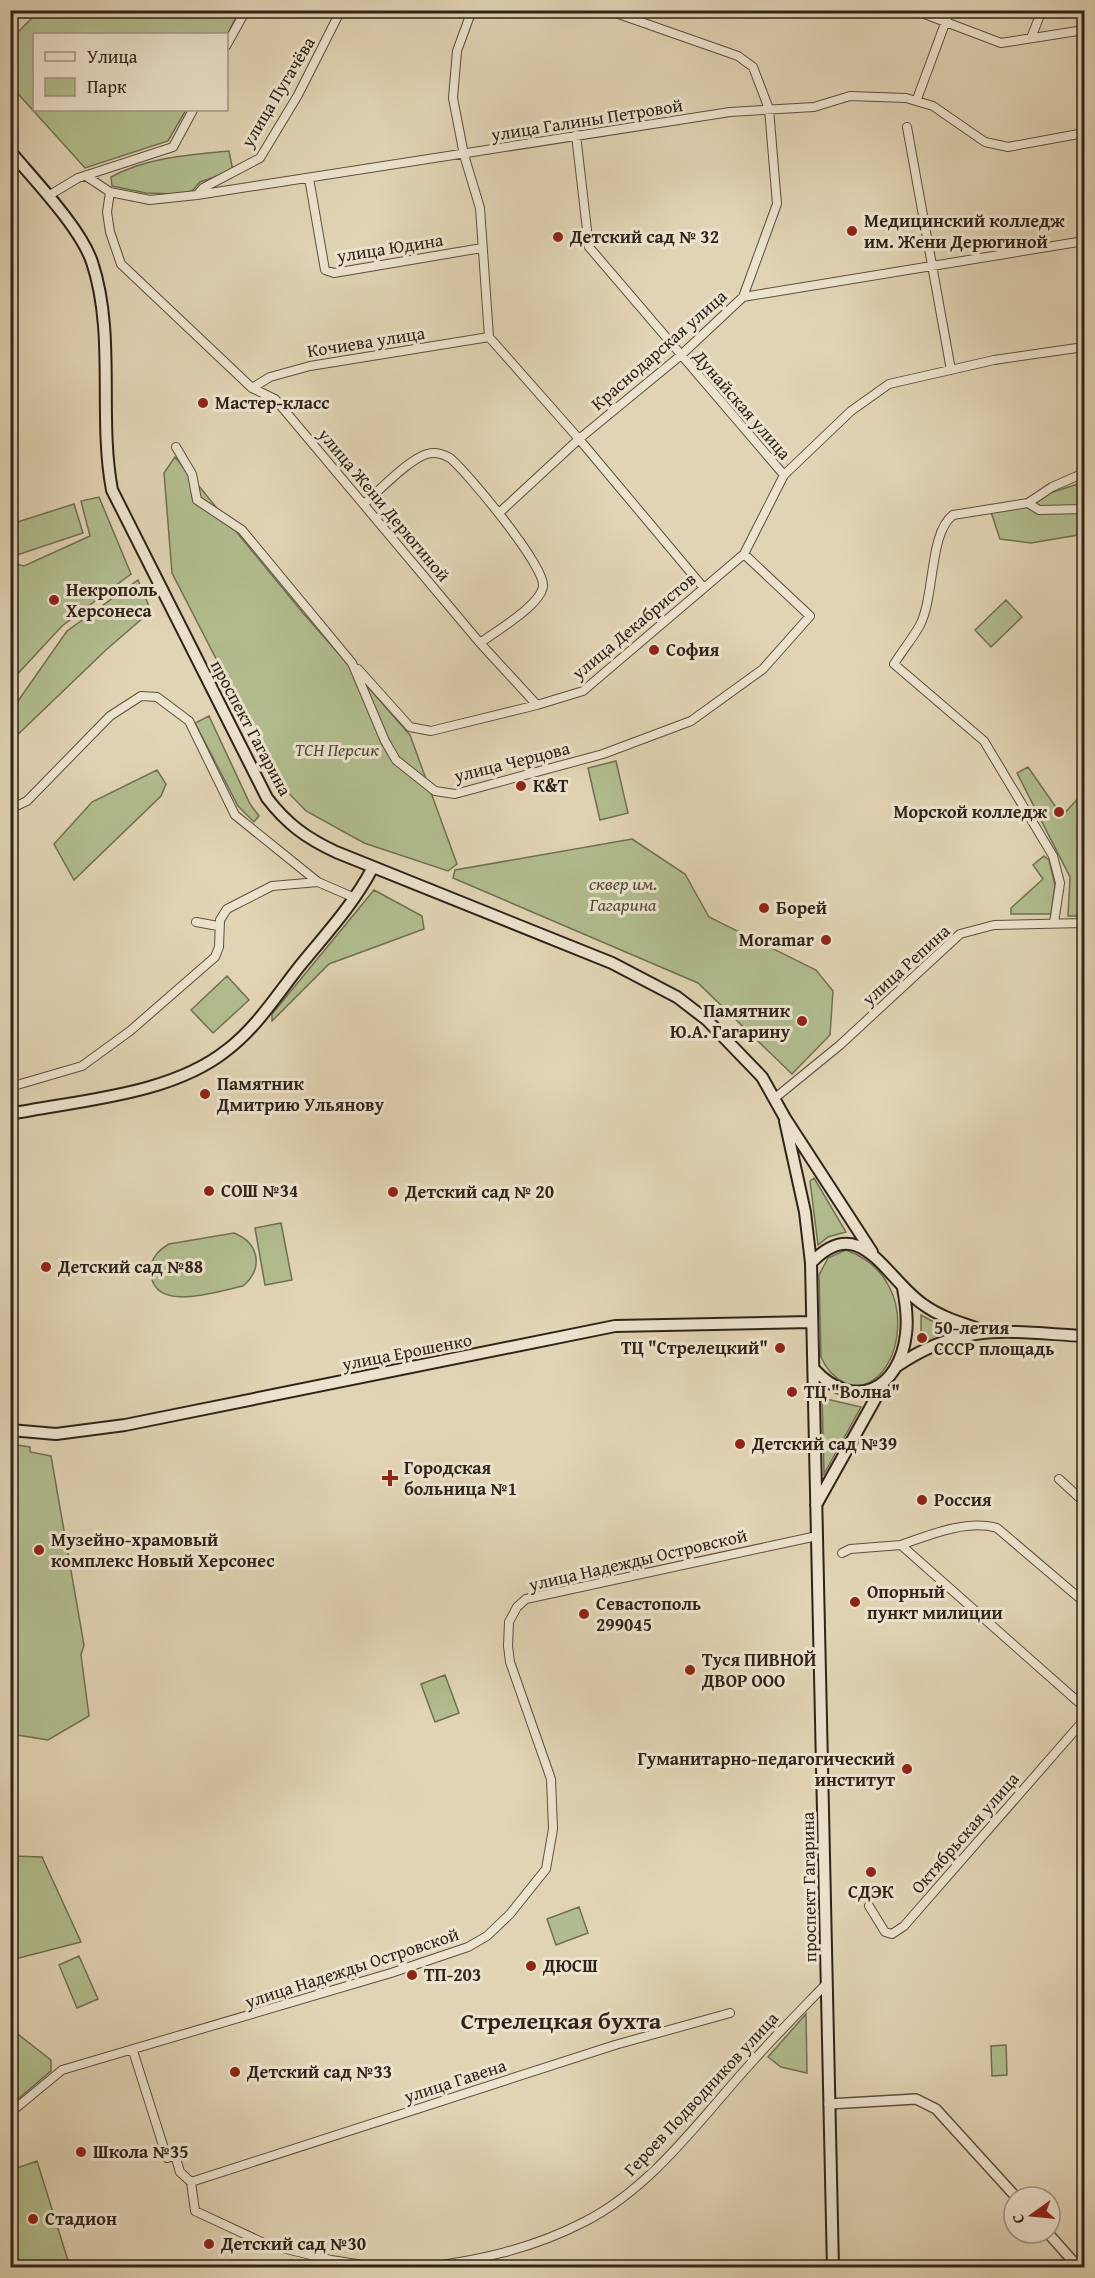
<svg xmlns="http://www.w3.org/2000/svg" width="1095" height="2278" font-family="'Gentium Book Plus',serif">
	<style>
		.green { fill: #b1bd8e; stroke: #707054; stroke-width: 1.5 }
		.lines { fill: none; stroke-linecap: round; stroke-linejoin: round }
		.minor-casing { stroke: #5b4f40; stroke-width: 10 }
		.tertiary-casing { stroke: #5b4f40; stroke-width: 12 }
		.secondary-casing { stroke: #2e2319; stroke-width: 14 }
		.minor { stroke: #ece3ce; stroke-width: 8 }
		.tertiary { stroke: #ece3ce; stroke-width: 9 }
		.secondary { stroke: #ece3ce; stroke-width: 10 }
		.poi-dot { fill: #8f2418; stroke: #ece3ce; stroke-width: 2 }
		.labels { text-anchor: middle; stroke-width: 6; stroke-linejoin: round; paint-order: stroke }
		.street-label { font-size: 18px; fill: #2e2319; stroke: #ece3ce }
		.poi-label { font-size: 18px; font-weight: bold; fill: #2e2319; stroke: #ece3ce; text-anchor: start }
		.park-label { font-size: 18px; font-style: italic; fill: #4f4a36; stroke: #ece3ce }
		.district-label { font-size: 24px; font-weight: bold; fill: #2e2319; stroke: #ece3ce }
	</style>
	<rect width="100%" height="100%" fill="#e1d4b4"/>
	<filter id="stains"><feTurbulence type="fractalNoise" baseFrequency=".00333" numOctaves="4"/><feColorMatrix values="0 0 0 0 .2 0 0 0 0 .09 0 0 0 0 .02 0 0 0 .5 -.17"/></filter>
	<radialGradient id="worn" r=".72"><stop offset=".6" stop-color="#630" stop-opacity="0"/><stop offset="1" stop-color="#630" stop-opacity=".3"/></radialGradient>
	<path class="green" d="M 39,11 L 39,10 L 239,11 L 227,35 L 34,34 L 34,110 L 186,110 L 168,141 L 85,168 L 11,86 L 11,39 Z
		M 229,151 L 233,171 L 200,182 L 192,191 L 177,194 L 146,193 L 112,186 L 111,177 C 147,157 189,155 229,151 Z
		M 175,457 L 303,613 L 410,735 L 457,864 L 448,871 L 364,843 L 306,811 L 281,785 L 172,573 L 164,473 Z
		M 1084,482 L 1084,534 L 1031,543 L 1000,539 L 991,512 Z
		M 99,497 L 131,574 L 62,626 L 11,681 L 11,563 L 24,566 L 90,536 L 81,501 Z
		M 74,504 L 83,533 L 11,557 L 11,524 Z
		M 138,580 L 151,611 L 107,649 L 11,741 L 11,711 L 67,631 Z
		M 1006,600 L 1022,617 L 991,647 L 975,630 Z
		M 209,716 L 250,804 L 259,816 L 254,822 L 238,806 L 195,723 Z
		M 616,761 L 628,813 L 600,820 L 588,768 Z
		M 1028,767 L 1062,816 L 1081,795 L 1084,796 L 1084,916 L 1068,916 L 1070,877 L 1017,773 Z
		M 157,770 L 166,784 L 161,796 L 74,880 L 54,844 L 92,802 Z
		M 632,839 L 685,874 L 709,917 L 816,970 L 833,991 L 830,1035 L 792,1074 L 698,983 L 453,878 L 455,870 Z
		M 1044,856 L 1049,860 L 1055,885 L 1051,914 L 1011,914 L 1011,908 L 1043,879 L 1033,865 Z
		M 374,890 L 422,916 L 424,929 L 329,964 L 272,1021 L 272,1014 Z
		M 227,976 L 249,1000 L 213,1033 L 191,1010 Z
		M 814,1178 L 846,1232 L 828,1237 L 818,1245 L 810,1181 Z
		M 281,1223 L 292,1280 L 265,1285 L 255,1228 Z
		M 234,1233 C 259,1243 264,1268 243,1286 C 218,1291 150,1315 151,1270 C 151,1257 159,1250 169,1244 Z
		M 846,1250 C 932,1281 896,1404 845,1383 C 833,1377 826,1369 821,1357 L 819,1275 L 828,1258 Z
		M 921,1315 L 956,1334 L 921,1345 Z
		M 822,1398 L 861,1407 L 824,1474 Z
		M 10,1444 L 30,1447 L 30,1452 L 51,1456 L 84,1645 L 81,1655 L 89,1716 L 48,1740 L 11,1734 Z
		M 445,1675 L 459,1713 L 435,1722 L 421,1684 Z
		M 11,1856 L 42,1857 L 81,1942 L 11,1960 Z
		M 579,1907 L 588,1933 L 556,1945 L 547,1919 Z
		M 79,1956 L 98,1999 L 77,2008 L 59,1965 Z
		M 806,2014 L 807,2073 L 781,2067 L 768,2057 Z
		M 10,2028 L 51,2060 L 51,2071 L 11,2105 Z
		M 1006,2045 L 1007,2075 L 992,2076 L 991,2046 Z
		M 37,2161 L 70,2267 L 11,2267 L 11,2170 Z"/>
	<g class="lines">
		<g class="minor-casing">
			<path id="minor" d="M 472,10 L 457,51 L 453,98 L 464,155 L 480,208 L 489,337 L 579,439 L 703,587
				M 607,10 L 738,56 L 753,67 L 769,109 L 777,204 L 743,297
				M 914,10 L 1001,43 L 1084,30
				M 1031,38 L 1042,10
				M 226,46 L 246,10
				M 917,99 L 950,10
				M 907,127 L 951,370
				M 576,135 L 589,247 L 784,475
				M 86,176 L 110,192 L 150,200 L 197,195 L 730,112 L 814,107 L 850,96 L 906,98 L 933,106 L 985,142 L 1008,147 L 1084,133
				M 309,178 L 325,270 L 334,273 L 482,248
				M 110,192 L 107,212 L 110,232 L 121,264 L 252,388 L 275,399 L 480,643 L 537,705
				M 197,195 L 203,188 L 260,158 L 298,95 L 341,10
				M 48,196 L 78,178 L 173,147 L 193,110
				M 252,388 L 270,377 L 310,366 L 489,337
				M 176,447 L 192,474 L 197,500 L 242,530 L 352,663 L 385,741 L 396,760 L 435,791 L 455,794 L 603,754 L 691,721 L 763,669 L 810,616 L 744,554
				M 1028,503 L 1039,510 L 1084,509
				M 364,504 C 379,491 414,453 433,453 C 439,453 445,455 450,458 C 468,473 545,566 543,586 C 541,605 496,631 480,643
				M 499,513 L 579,439 L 680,356 L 743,297 L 1084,241
				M 358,669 L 410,727 L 431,731 L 537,705 L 583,691 L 744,554 L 784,475 L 851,411 L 889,384 L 994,360 L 1084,347
				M 10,809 L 27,801 L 110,716 L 141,696 L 157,697 L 189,721 L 235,815 L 318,882 L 355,898
				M 196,922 L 218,926
				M 1054,923 L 1060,883 L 1053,856 L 984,741 L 894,664 C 902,651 913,638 920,625 C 935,596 929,533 953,515 L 1028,503 L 1052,487 L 1084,473
				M 10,1087 L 82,1066 L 130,1031 L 215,957 L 219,947 L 220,920 L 227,909 L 272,886 L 318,882
				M 775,1098 L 840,1045 L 960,934 L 994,925 L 1084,923
				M 1059,1479 L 1084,1502
				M 901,1545 C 929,1535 968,1519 997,1528 L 1084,1602
				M 842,1553 L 850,1549 L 901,1545 L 1084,1707
				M 869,1906 L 885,1932 L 892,1934 L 904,1926 L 1084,1720
				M 133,2051 L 167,2158 L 175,2155 L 180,2172 L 191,2182 L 195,2211 L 266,2244 L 331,2260 L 383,2268
				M 1083,2057 L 1084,2056
				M 10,2113 L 62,2070 L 391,1973 L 468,1947 L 487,1936 L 510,1914 L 546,1869 L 553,1829 L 551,1779 L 510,1662 L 508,1646 L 509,1622 L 517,1607 L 526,1599 L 817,1536
				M 191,2182 L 615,2045 L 730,2013
				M 418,2268 C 477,2261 532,2249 584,2222 C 653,2187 701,2118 752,2062 C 776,2035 802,2009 827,1983"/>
		</g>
		<g class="tertiary-casing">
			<path id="tertiary" d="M 829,2104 L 916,2099 L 936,2109 L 1016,2197
				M 1048,2233 L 1079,2268"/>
		</g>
		<g class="secondary-casing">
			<path id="secondary" d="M 10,151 C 34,180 80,227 92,262 C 116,334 98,416 112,490 L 267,798 C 287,824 306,838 336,852 L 612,963 L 677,997 L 707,1020 L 762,1077 L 785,1118 L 872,1252
				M 10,1114 C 80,1100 171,1095 227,1050 C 256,1028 277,995 299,967 C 325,935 353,905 372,869
				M 785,1121 L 805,1212 L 811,1263 L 833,2268
				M 811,1263 C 861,1210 886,1280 924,1305 C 942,1318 963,1323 984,1331
				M 897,1366 C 963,1321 1009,1332 1084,1336
				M 814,1369 C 854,1413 900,1389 906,1334 C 908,1319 906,1304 903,1288
				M 10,1430 L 56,1434 L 125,1425 L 615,1326 L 811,1322
				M 816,1505 L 883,1385"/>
		</g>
		<use href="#minor" class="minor"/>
		<use href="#tertiary" class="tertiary"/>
		<use href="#secondary" class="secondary"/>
	</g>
	<g class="poi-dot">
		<circle cx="852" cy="231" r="6"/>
		<circle cx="558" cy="237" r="6"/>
		<circle cx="203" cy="403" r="6"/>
		<circle cx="54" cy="600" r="6"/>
		<circle cx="654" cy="650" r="6"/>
		<circle cx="521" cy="786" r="6"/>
		<circle cx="1059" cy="812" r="6"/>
		<circle cx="764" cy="908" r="6"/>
		<circle cx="826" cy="940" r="6"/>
		<circle cx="802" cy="1021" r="6"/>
		<circle cx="205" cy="1094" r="6"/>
		<circle cx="209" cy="1191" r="6"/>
		<circle cx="393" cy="1192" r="6"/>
		<circle cx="46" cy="1267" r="6"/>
		<circle cx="922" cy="1338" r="6"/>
		<circle cx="780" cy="1348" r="6"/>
		<circle cx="792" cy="1392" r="6"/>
		<circle cx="740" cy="1444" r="6"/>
		<path d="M387 1469h6v6h6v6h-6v6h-6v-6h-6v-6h6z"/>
		<circle cx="922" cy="1500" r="6"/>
		<circle cx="39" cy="1550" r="6"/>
		<circle cx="855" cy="1602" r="6"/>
		<circle cx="584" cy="1614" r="6"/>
		<circle cx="690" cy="1670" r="6"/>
		<circle cx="907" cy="1769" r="6"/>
		<circle cx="871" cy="1872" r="6"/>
		<circle cx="531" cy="1966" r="6"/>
		<circle cx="412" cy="1975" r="6"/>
		<circle cx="235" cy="2072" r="6"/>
		<circle cx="81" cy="2152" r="6"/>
		<circle cx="33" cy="2219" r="6"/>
		<circle cx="209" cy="2244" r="6"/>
	</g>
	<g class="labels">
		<g class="street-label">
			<text transform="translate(278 92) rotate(-59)" y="6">улица Пугачёва</text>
			<text transform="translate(587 120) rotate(-9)" y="6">улица Галины Петровой</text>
			<text transform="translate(390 248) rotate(-9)" y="6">улица Юдина</text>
			<text transform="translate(366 342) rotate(-9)" y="6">Кочиева улица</text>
			<text transform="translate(659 350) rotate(-41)" y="6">Краснодарская улица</text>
			<text transform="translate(742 405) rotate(49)" y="6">Дунайская улица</text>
			<text transform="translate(384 505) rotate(50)" y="6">улица Жени Дерюгиной</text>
			<text transform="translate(634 626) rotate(-40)" y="6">улица Декабристов</text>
			<text transform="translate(251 728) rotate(62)" y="6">проспект Гагарина</text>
			<text transform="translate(512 762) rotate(-14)" y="6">улица Черцова</text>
			<text transform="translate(906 965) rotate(-42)" y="6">улица Репина</text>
			<text transform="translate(407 1352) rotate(-11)" y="6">улица Ерошенко</text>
			<text transform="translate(638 1560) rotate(-13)" y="6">улица Надежды Островской</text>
			<text transform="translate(965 1833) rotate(-49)" y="6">Октябрьская улица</text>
			<text transform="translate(809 1887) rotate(-91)" y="6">проспект Гагарина</text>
			<text transform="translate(352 1968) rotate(-18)" y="6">улица Надежды Островской</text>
			<text transform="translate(455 2081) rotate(-18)" y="6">улица Гавена</text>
			<text transform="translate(701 2094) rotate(-47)" y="6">Героев Подводников улица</text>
		</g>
		<g class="poi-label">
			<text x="864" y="227">Медицинский колледж<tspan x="864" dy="21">им. Жени Дерюгиной</tspan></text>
			<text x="570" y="243">Детский сад № 32</text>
			<text x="215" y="409">Мастер-класс</text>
			<text x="66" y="596">Некрополь<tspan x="66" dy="21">Херсонеса</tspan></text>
			<text x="666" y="656">София</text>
			<text x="533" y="792">К&amp;Т</text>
			<text x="1047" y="818" text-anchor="end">Морской колледж</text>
			<text x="776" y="914">Борей</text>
			<text x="814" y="946" text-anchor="end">Moramar</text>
			<text x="790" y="1017" text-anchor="end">Памятник<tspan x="790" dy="21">Ю.А. Гагарину</tspan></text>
			<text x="217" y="1090">Памятник<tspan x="217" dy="21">Дмитрию Ульянову</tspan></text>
			<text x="221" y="1197">СОШ №34</text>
			<text x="405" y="1198">Детский сад № 20</text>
			<text x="58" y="1273">Детский сад №88</text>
			<text x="934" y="1334">50-летия<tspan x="934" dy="21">СССР площадь</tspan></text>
			<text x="768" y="1354" text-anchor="end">ТЦ "Стрелецкий"</text>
			<text x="804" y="1398">ТЦ "Волна"</text>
			<text x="752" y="1450">Детский сад №39</text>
			<text x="404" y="1474">Городская<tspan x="404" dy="21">больница №1</tspan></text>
			<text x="934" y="1506">Россия</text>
			<text x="51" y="1546">Музейно-храмовый<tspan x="51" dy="21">комплекс Новый Херсонес</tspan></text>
			<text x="867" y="1598">Опорный<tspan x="867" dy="21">пункт милиции</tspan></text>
			<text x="596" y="1610">Севастополь<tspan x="596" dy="21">299045</tspan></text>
			<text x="702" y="1666">Туся ПИВНОЙ<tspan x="702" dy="21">ДВОР ООО</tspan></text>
			<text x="895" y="1765" text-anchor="end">Гуманитарно-педагогический<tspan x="895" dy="21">институт</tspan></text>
			<text x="871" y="1898" text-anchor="middle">СДЭК</text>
			<text x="543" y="1972">ДЮСШ</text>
			<text x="424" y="1981">ТП-203</text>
			<text x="247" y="2078">Детский сад №33</text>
			<text x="93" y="2158">Школа №35</text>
			<text x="45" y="2225">Стадион</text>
			<text x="221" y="2250">Детский сад №30</text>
		</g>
		<g class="park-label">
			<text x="337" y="756">ТСН Персик</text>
			<text x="623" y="890">сквер им.<tspan x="623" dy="21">Гагарина</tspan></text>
		</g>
		<g class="district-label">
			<text x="561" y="2029">Стрелецкая бухта</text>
		</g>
	</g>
	<rect width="1095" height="2278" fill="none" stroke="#e1d4b4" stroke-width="36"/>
	<rect x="12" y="12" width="1071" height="2254" fill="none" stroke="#2e2319" stroke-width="3"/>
	<rect x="18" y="18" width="1059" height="2242" fill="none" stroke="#2e2319" stroke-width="1.5"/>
	<rect x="33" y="33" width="195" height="78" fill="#ece3ce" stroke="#a09686" stroke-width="1.5"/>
	<rect x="45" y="52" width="30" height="9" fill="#ece3ce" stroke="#a09686" stroke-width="1.5"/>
	<text x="87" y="63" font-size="18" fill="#2e2319">Улица</text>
	<rect x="45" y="78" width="30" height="18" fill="#b1bd8e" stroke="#a09686" stroke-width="1.5"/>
	<text x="87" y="93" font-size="18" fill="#2e2319">Парк</text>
	<g transform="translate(1032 2215) rotate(255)"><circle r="28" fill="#ece3ce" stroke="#a09686" stroke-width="1.5"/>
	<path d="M0-4.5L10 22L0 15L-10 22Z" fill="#8f2418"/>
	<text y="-9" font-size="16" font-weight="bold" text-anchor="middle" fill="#2e2319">С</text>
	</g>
	<rect width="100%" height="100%" filter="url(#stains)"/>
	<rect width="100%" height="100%" fill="url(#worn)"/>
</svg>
